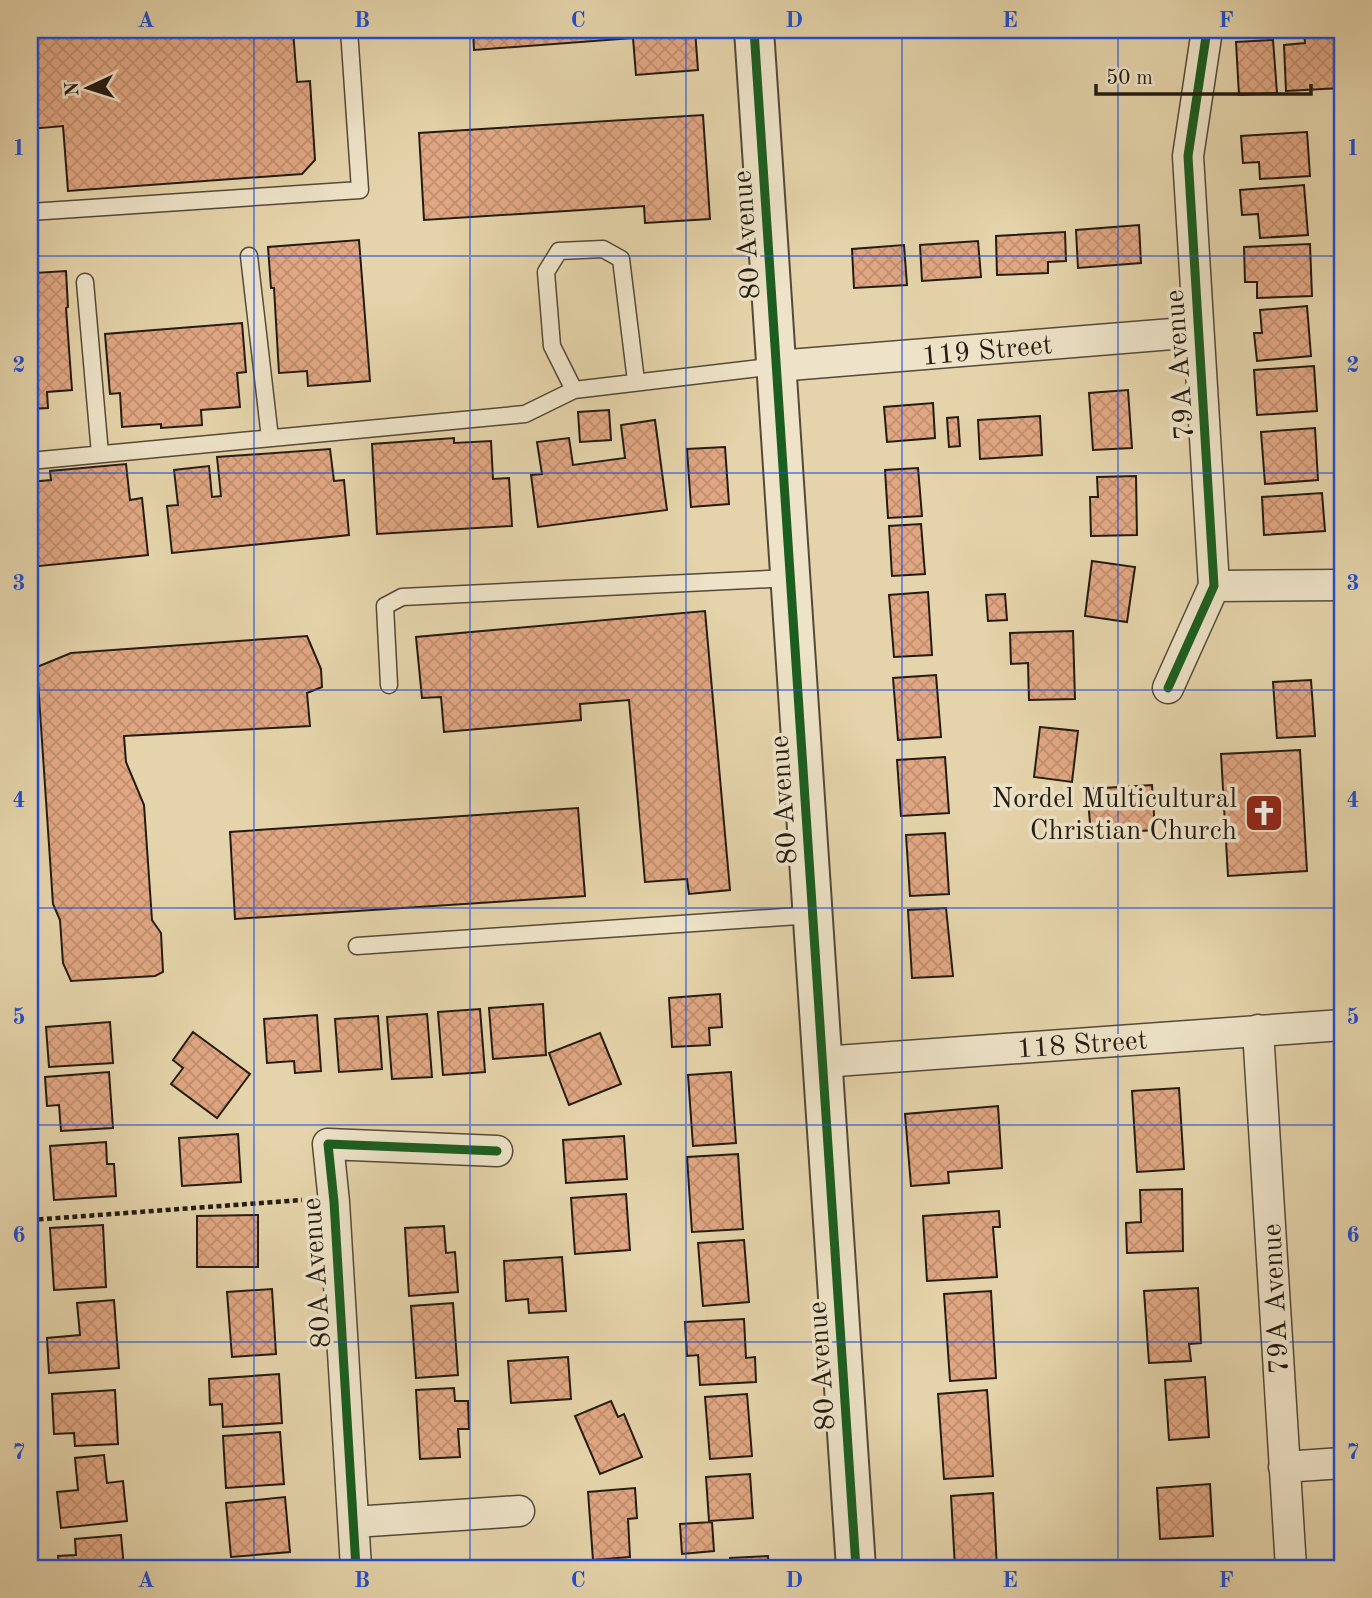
<svg xmlns="http://www.w3.org/2000/svg" width="1372" height="1598" font-family="'Old Standard TT',serif">
	<style>
		.building { fill: url(#building-cross-hatch); stroke: #231b12; stroke-width: 2 }
		.lines { fill: none; stroke-linecap: round; stroke-linejoin: round }
		.service-casing { stroke: #544938; stroke-width: 19 }
		.minor-casing { stroke: #544938; stroke-width: 33 }
		.tertiary-casing { stroke: #544938; stroke-width: 42 }
		.path { stroke: #231b12; stroke-width: 4.5; stroke-dasharray: 5 3.5; stroke-linecap: butt }
		.service { stroke: #eee3c8; stroke-width: 16 }
		.minor { stroke: #eee3c8; stroke-width: 30 }
		.tertiary { stroke: #eee3c8; stroke-width: 38 }
		.cycleway-casing { stroke: #eee3c8; stroke-width: 13 }
		.cycleway { stroke: #1b5e20; stroke-width: 9 }
		.grid { fill: none; stroke: #1d4ed8; stroke-width: 2; stroke-opacity: 0.55 }
		.labels { text-anchor: middle; stroke-width: 7; stroke-linejoin: round; paint-order: stroke }
		.street-label { font-size: 28px; fill: #231b12; stroke: #eee3c8 }
		.poi-label { font-size: 28px; fill: #231b12; stroke: #eee3c8; text-anchor: end }
		.neatline { fill: none; stroke: #1d4ed8; stroke-width: 2.5 }
		.grid-label { font-size: 23px; text-anchor: middle; font-weight: bold; fill: #1d4ed8 }
	</style>
	<defs>
		<pattern id="building-cross-hatch" width="8" height="8" patternUnits="userSpaceOnUse" patternTransform="scale(1.75)"><rect width="8" height="8" fill="#e1a783"/><path d="M0 0l8 8M0 8l8-8" fill="none" stroke="#c18f70"/></pattern>
	</defs>
	<rect width="100%" height="100%" fill="#e5d4ab"/>
	<filter id="stains"><feTurbulence type="fractalNoise" baseFrequency=".00286" numOctaves="4"/><feColorMatrix values="0 0 0 0 .2 0 0 0 0 .09 0 0 0 0 .02 0 0 0 .5 -.17"/></filter>
	<radialGradient id="worn" r=".72"><stop offset=".6" stop-color="#630" stop-opacity="0"/><stop offset="1" stop-color="#630" stop-opacity=".3"/></radialGradient>
	<path class="building" d="M 30,30 L 293,30 L 297,82 L 310,81 L 315,160 L 302,174 L 68,191 L 63,126 L 30,129 Z
		M 473,30 L 695,30 L 698,70 L 636,75 L 633,38 L 474,50 Z
		M 1304,30 L 1337,30 L 1341,88 L 1286,91 L 1284,45 L 1305,43 Z
		M 1273,40 L 1277,93 L 1239,95 L 1236,42 Z
		M 703,115 L 710,219 L 645,223 L 644,206 L 424,220 L 419,133 Z
		M 1307,132 L 1310,176 L 1260,179 L 1259,162 L 1243,163 L 1241,136 Z
		M 1304,185 L 1308,235 L 1260,238 L 1258,214 L 1242,215 L 1240,190 Z
		M 1139,225 L 1141,263 L 1078,268 L 1076,230 Z
		M 1065,232 L 1066,261 L 1048,262 L 1048,273 L 997,275 L 996,236 Z
		M 359,240 L 370,381 L 308,386 L 307,371 L 279,373 L 274,288 L 271,288 L 268,247 Z
		M 978,241 L 981,277 L 922,281 L 920,245 Z
		M 1310,244 L 1312,296 L 1257,298 L 1257,282 L 1245,282 L 1244,247 Z
		M 904,245 L 907,285 L 854,288 L 852,249 Z
		M 30,265 L 34,265 L 35,273 L 66,271 L 68,307 L 66,308 L 72,390 L 47,392 L 48,408 L 30,409 Z
		M 1307,306 L 1311,356 L 1257,361 L 1254,333 L 1262,333 L 1260,310 Z
		M 242,323 L 246,372 L 237,373 L 240,407 L 201,410 L 202,425 L 161,428 L 161,424 L 122,427 L 120,393 L 110,394 L 105,334 Z
		M 1314,366 L 1317,411 L 1257,415 L 1254,370 Z
		M 1128,390 L 1132,448 L 1093,450 L 1089,393 Z
		M 933,403 L 935,438 L 887,442 L 884,407 Z
		M 609,410 L 611,440 L 580,442 L 578,412 Z
		M 1040,416 L 1042,455 L 980,459 L 978,420 Z
		M 958,417 L 960,446 L 949,447 L 947,418 Z
		M 655,420 L 667,510 L 538,527 L 531,475 L 542,474 L 537,442 L 569,438 L 573,465 L 625,458 L 621,425 Z
		M 1315,428 L 1318,480 L 1265,484 L 1261,432 Z
		M 454,438 L 454,443 L 491,441 L 493,479 L 509,478 L 512,526 L 377,534 L 372,444 Z
		M 725,447 L 729,504 L 691,507 L 687,449 Z
		M 330,449 L 334,481 L 344,480 L 349,535 L 172,553 L 167,506 L 178,505 L 174,470 L 209,466 L 212,497 L 221,496 L 217,457 Z
		M 126,464 L 130,500 L 142,498 L 148,555 L 30,567 L 30,482 L 51,480 L 50,471 Z
		M 918,468 L 922,516 L 888,518 L 885,470 Z
		M 1136,476 L 1137,535 L 1091,536 L 1090,497 L 1098,497 L 1097,477 Z
		M 1322,493 L 1325,531 L 1264,535 L 1262,497 Z
		M 921,524 L 925,574 L 892,576 L 889,526 Z
		M 1092,561 L 1135,567 L 1127,622 L 1085,616 Z
		M 928,592 L 932,655 L 894,657 L 889,595 Z
		M 1005,594 L 1007,620 L 988,621 L 986,595 Z
		M 705,611 L 730,890 L 689,894 L 687,879 L 645,882 L 629,700 L 580,704 L 581,720 L 444,732 L 441,697 L 422,698 L 416,637 Z
		M 1073,631 L 1075,699 L 1029,700 L 1028,663 L 1011,664 L 1010,633 Z
		M 307,636 L 321,669 L 322,687 L 307,693 L 310,726 L 124,736 L 126,762 L 144,805 L 152,920 L 161,933 L 163,972 L 155,976 L 71,981 L 63,963 L 60,920 L 53,904 L 37,667 L 71,653 Z
		M 936,675 L 941,737 L 898,740 L 893,678 Z
		M 1311,680 L 1315,736 L 1277,738 L 1273,682 Z
		M 1040,727 L 1078,731 L 1072,782 L 1034,777 Z
		M 1300,750 L 1307,871 L 1228,876 L 1221,754 Z
		M 945,757 L 949,813 L 901,816 L 897,760 Z
		M 1152,785 L 1155,830 L 1091,834 L 1087,789 Z
		M 578,808 L 585,896 L 235,919 L 230,832 Z
		M 945,833 L 949,894 L 910,896 L 906,835 Z
		M 946,908 L 953,976 L 912,978 L 908,910 Z
		M 720,994 L 722,1027 L 709,1028 L 710,1045 L 672,1047 L 669,998 Z
		M 543,1004 L 546,1055 L 493,1059 L 489,1008 Z
		M 480,1009 L 485,1072 L 443,1075 L 438,1012 Z
		M 427,1014 L 432,1077 L 392,1079 L 387,1017 Z
		M 317,1015 L 321,1071 L 295,1073 L 294,1061 L 267,1063 L 264,1019 Z
		M 378,1016 L 382,1069 L 339,1072 L 335,1019 Z
		M 110,1022 L 113,1063 L 49,1067 L 46,1027 Z
		M 193,1032 L 250,1074 L 217,1118 L 171,1084 L 183,1068 L 173,1060 Z
		M 600,1033 L 621,1084 L 569,1105 L 549,1053 Z
		M 109,1072 L 113,1128 L 61,1131 L 59,1105 L 47,1106 L 45,1077 Z
		M 731,1072 L 736,1143 L 693,1146 L 688,1075 Z
		M 1179,1088 L 1184,1169 L 1137,1172 L 1132,1091 Z
		M 998,1106 L 1002,1168 L 948,1172 L 949,1183 L 911,1186 L 905,1114 Z
		M 238,1134 L 241,1182 L 182,1186 L 179,1138 Z
		M 624,1136 L 627,1179 L 566,1183 L 563,1140 Z
		M 106,1142 L 107,1164 L 114,1164 L 116,1196 L 54,1200 L 50,1146 Z
		M 738,1154 L 743,1229 L 692,1232 L 687,1157 Z
		M 1182,1189 L 1183,1251 L 1127,1253 L 1126,1223 L 1141,1222 L 1140,1190 Z
		M 626,1194 L 630,1250 L 575,1254 L 571,1198 Z
		M 999,1211 L 1000,1227 L 993,1227 L 997,1277 L 927,1281 L 923,1216 Z
		M 258,1215 L 258,1267 L 197,1267 L 197,1216 Z
		M 103,1225 L 106,1287 L 54,1290 L 50,1228 Z
		M 444,1226 L 446,1253 L 455,1252 L 458,1292 L 409,1296 L 405,1228 Z
		M 744,1240 L 749,1302 L 703,1306 L 698,1243 Z
		M 562,1257 L 566,1311 L 529,1313 L 528,1299 L 506,1301 L 504,1261 Z
		M 1198,1288 L 1201,1343 L 1189,1344 L 1191,1361 L 1149,1363 L 1144,1291 Z
		M 272,1289 L 276,1354 L 232,1357 L 227,1292 Z
		M 991,1291 L 996,1378 L 950,1381 L 944,1294 Z
		M 114,1300 L 119,1368 L 49,1373 L 47,1338 L 80,1335 L 77,1303 Z
		M 453,1303 L 458,1375 L 416,1378 L 411,1306 Z
		M 1337,1307 L 1342,1307 L 1342,1383 L 1341,1383 Z
		M 744,1319 L 746,1358 L 755,1357 L 756,1382 L 700,1385 L 698,1355 L 687,1356 L 685,1322 Z
		M 568,1357 L 571,1399 L 511,1403 L 508,1361 Z
		M 279,1374 L 282,1423 L 223,1427 L 222,1404 L 210,1405 L 209,1379 Z
		M 1205,1377 L 1209,1437 L 1169,1440 L 1165,1380 Z
		M 454,1388 L 455,1401 L 468,1401 L 469,1429 L 458,1429 L 460,1457 L 420,1459 L 416,1390 Z
		M 115,1390 L 118,1444 L 75,1446 L 74,1433 L 54,1434 L 52,1394 Z
		M 987,1390 L 993,1476 L 944,1479 L 938,1394 Z
		M 747,1394 L 752,1456 L 710,1459 L 705,1397 Z
		M 611,1401 L 618,1417 L 624,1414 L 642,1457 L 600,1474 L 575,1416 Z
		M 280,1432 L 284,1484 L 226,1488 L 223,1436 Z
		M 104,1455 L 107,1483 L 123,1481 L 127,1521 L 61,1528 L 57,1492 L 78,1490 L 75,1458 Z
		M 750,1474 L 753,1518 L 709,1521 L 706,1477 Z
		M 1210,1484 L 1213,1536 L 1160,1539 L 1157,1488 Z
		M 635,1488 L 637,1518 L 628,1519 L 630,1557 L 593,1560 L 588,1492 Z
		M 993,1493 L 997,1568 L 955,1568 L 951,1496 Z
		M 285,1497 L 290,1552 L 231,1557 L 226,1503 Z
		M 712,1522 L 714,1551 L 682,1554 L 680,1524 Z
		M 121,1535 L 124,1568 L 59,1568 L 58,1556 L 76,1555 L 75,1539 Z
		M 768,1556 L 769,1568 L 730,1568 L 730,1558 Z"/>
	<g class="lines">
		<g class="service-casing">
			<path id="service" d="M 30,212 L 360,190 L 349,30
				M 249,256 L 270,438
				M 85,282 L 100,454
				M 574,390 L 552,346 L 546,272 L 559,251 L 603,249 L 621,259 L 636,381
				M 30,461 L 525,414 L 574,390 L 777,366
				M 389,685 L 385,606 L 402,597 L 790,578
				M 357,946 L 813,915"/>
		</g>
		<g class="minor-casing">
			<path id="minor" d="M 777,366 L 1197,332
				M 1214,586 L 1342,585
				M 1168,688 L 1214,586 L 1188,156 L 1207,30
				M 1258,1030 L 1291,1568
				M 822,1062 L 1342,1025
				M 1284,1467 L 1342,1463
				M 354,1522 L 519,1511
				M 356,1568 L 334,1202 L 328,1144 L 497,1151"/>
		</g>
		<g class="tertiary-casing">
			<path id="tertiary" d="M 754,30 L 856,1568"/>
		</g>
		<path class="path" d="M 30,1220 L 302,1200"/>
		<use href="#service" class="service"/>
		<use href="#minor" class="minor"/>
		<use href="#tertiary" class="tertiary"/>
		<g class="cycleway-casing">
			<path id="cycleway" d="M 754,30 L 856,1568
				M 1168,688 L 1214,586 L 1188,156 L 1207,30
				M 356,1568 L 334,1202 L 328,1144 L 497,1151"/>
		</g>
		<use href="#cycleway" class="cycleway"/>
	</g>
	<path class="grid" d="M 254,30 L 254,1568M 470,30 L 470,1568M 686,30 L 686,1568M 902,30 L 902,1568M 1118,30 L 1118,1568M 30,256 L 1342,256M 30,473 L 1342,473M 30,690 L 1342,690M 30,908 L 1342,908M 30,1125 L 1342,1125M 30,1342 L 1342,1342"/>
	<defs>
		<g id="church-square" transform="scale(2.0125)"><rect x="-9" y="-9" width="18" height="18" rx="4" fill="#8f2418" stroke="#eee3c8"/><path d="M-1.2-6h2.4v3.5h3.3v2.4h-3.3V6h-2.4V-.1h-3.3v-2.4h3.3Z" fill="#fff"/></g>
	</defs>
	<g fill-rule="evenodd">
		<use href="#church-square" x="1264" y="813"/>
	</g>
	<g class="labels">
		<g class="street-label">
			<text transform="translate(745 235) rotate(-94)" y="10">80 Avenue</text>
			<text transform="translate(987 349) rotate(-5)" y="10">119 Street</text>
			<text transform="translate(1178 365) rotate(-94)" y="10">79A Avenue</text>
			<text transform="translate(782 800) rotate(-94)" y="10">80 Avenue</text>
			<text transform="translate(1082 1043) rotate(-4)" y="10">118 Street</text>
			<text transform="translate(315 1273) rotate(-94)" y="10">80A Avenue</text>
			<text transform="translate(1274 1299) rotate(-93)" y="10">79A Avenue</text>
			<text transform="translate(820 1366) rotate(-94)" y="10">80 Avenue</text>
		</g>
		<g class="poi-label">
			<text x="1237" y="807">Nordel Multicultural<tspan x="1237" dy="32">Christian Church</tspan></text>
		</g>
	</g>
	<rect width="1372" height="1598" fill="none" stroke="#e5d4ab" stroke-width="77"/>
	<g transform="translate(88 88) rotate(266)" stroke="#eee3c8" stroke-width="5" paint-order="stroke">
	<path d="M0-5L12 26L0 18L-12 26Z" fill="#231b12"/>
	<text y="-10" font-size="19" font-weight="bold" text-anchor="middle" fill="#231b12">N</text>
	</g>
	<path d="M1096 84v10h215v-10" fill="none" stroke="#231b12" stroke-width="3.5"/>
	<text x="1106" y="84" font-size="21" fill="#231b12" stroke="#eee3c8" stroke-width="5" paint-order="stroke">50 m</text>
	<rect x="38" y="38" width="1296" height="1522" class="neatline"/>
	<g class="grid-label">
		<text x="146" y="27">A</text>
		<text x="362" y="27">B</text>
		<text x="578" y="27">C</text>
		<text x="794" y="27">D</text>
		<text x="1010" y="27">E</text>
		<text x="1226" y="27">F</text>
		<text x="19" y="155">1</text>
		<text x="1353" y="155">1</text>
		<text x="19" y="372">2</text>
		<text x="1353" y="372">2</text>
		<text x="19" y="590">3</text>
		<text x="1353" y="590">3</text>
		<text x="19" y="807">4</text>
		<text x="1353" y="807">4</text>
		<text x="19" y="1024">5</text>
		<text x="1353" y="1024">5</text>
		<text x="19" y="1242">6</text>
		<text x="1353" y="1242">6</text>
		<text x="19" y="1459">7</text>
		<text x="1353" y="1459">7</text>
		<text x="146" y="1587">A</text>
		<text x="362" y="1587">B</text>
		<text x="578" y="1587">C</text>
		<text x="794" y="1587">D</text>
		<text x="1010" y="1587">E</text>
		<text x="1226" y="1587">F</text>
	</g>
	<rect width="100%" height="100%" filter="url(#stains)"/>
	<rect width="100%" height="100%" fill="url(#worn)"/>
</svg>
